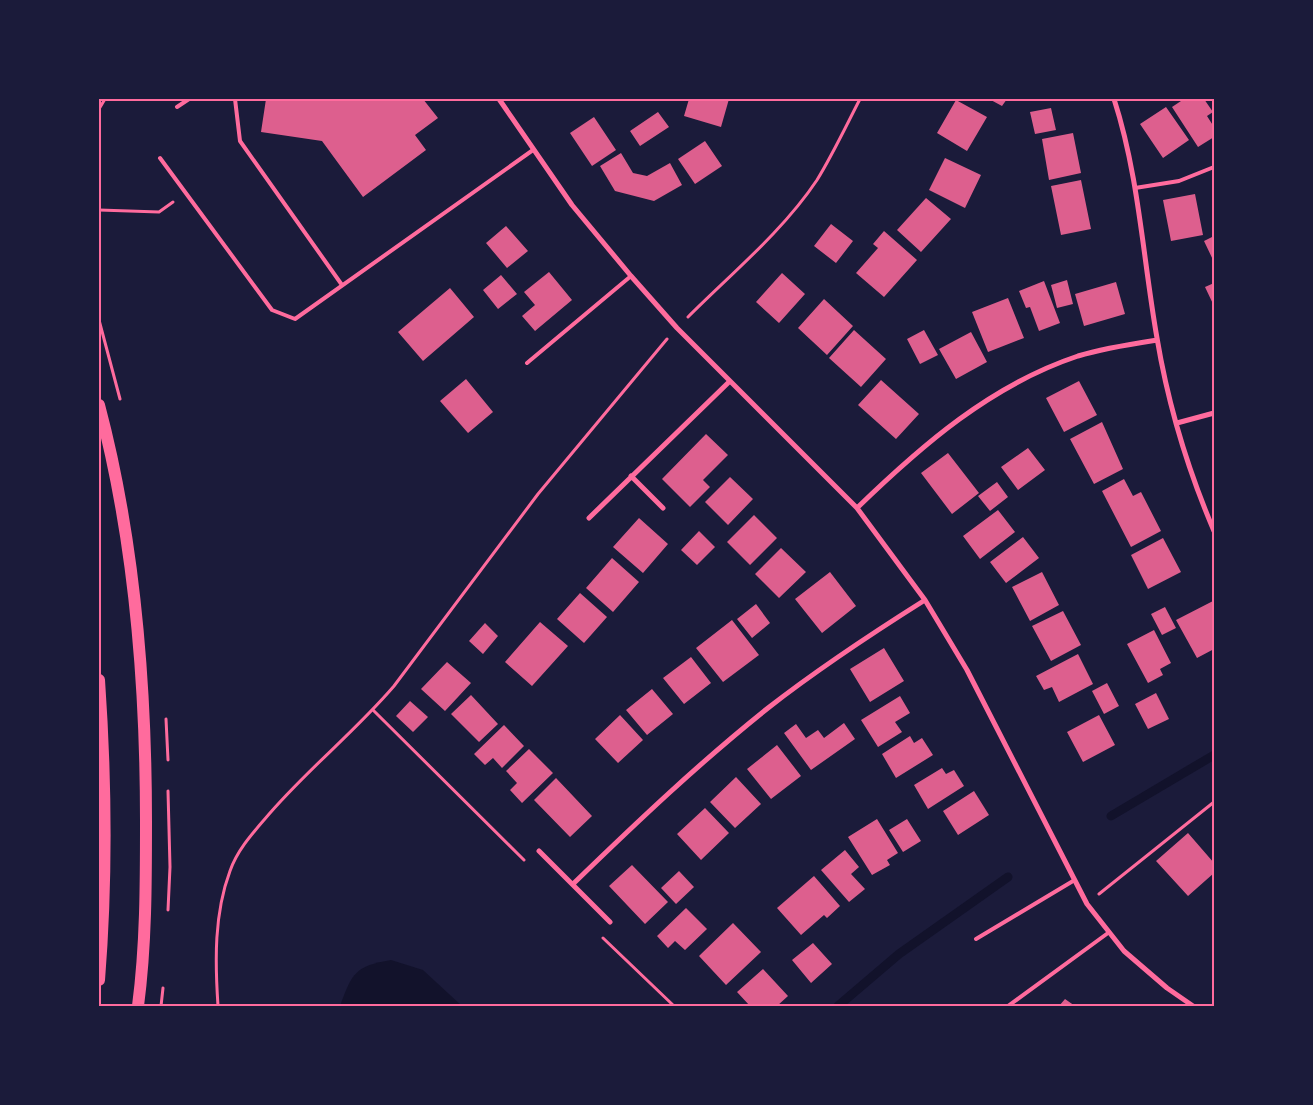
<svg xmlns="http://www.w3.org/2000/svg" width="1313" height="1105" font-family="Quicksand,sans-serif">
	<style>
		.water { fill: #12122b }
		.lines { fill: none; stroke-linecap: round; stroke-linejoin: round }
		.stream { stroke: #12122b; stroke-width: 9 }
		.building { fill: #dd5f8e }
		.path { stroke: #ff6b9d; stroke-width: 3 }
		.service { stroke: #ff6b9d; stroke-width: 4 }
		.minor { stroke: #ff6b9d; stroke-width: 5 }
		.primary { stroke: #ff6b9d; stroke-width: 12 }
		.neatline { fill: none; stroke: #ff6b9d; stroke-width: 2 }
	</style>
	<rect width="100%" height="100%" fill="#1b1b3a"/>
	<path class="water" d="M 391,960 L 423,970 L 462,1006 L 340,1006 C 352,973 355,966 391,960 Z"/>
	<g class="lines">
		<path class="stream" d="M 1111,816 L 1214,755
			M 838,1006 L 899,954 L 1008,877"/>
	</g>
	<path class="building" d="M 266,99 L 423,99 L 438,118 L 415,135 L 426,150 L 363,197 L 322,141 L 261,132 Z
		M 689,99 L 729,99 L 721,127 L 684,116 Z
		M 989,99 L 1007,99 L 1002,106 Z
		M 1184,99 L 1204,99 L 1213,112 L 1207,116 L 1214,127 L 1214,137 L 1198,147 L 1172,107 Z
		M 956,100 L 987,117 L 967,151 L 937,133 Z
		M 1166,107 L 1189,140 L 1163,158 L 1140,124 Z
		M 1051,108 L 1056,130 L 1035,134 L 1030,112 Z
		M 658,112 L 669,127 L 640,146 L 630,131 Z
		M 594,117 L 616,150 L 592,166 L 570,133 Z
		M 1073,133 L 1081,173 L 1049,180 L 1042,139 Z
		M 705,141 L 722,166 L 695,184 L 678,159 Z
		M 621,153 L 633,173 L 647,176 L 670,163 L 682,185 L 654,201 L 615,191 L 600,166 Z
		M 945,158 L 981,175 L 965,208 L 929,190 Z
		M 1081,180 L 1091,229 L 1061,235 L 1051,186 Z
		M 1195,194 L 1203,235 L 1171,241 L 1163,200 Z
		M 926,198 L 951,219 L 921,252 L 897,230 Z
		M 831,224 L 853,241 L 836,263 L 814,246 Z
		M 506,226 L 528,251 L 507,268 L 486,243 Z
		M 884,231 L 917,260 L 884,297 L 856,273 L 878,248 L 873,244 Z
		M 1214,236 L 1214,262 L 1204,241 Z
		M 549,272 L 572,300 L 535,331 L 522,316 L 535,305 L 524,292 Z
		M 782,273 L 805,294 L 779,323 L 756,302 Z
		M 501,275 L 517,294 L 498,309 L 483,290 Z
		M 1067,280 L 1073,304 L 1057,308 L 1051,285 Z
		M 1044,281 L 1060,323 L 1039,331 L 1030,307 L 1026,308 L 1019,291 Z
		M 1116,282 L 1125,314 L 1084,326 L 1075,294 Z
		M 1214,283 L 1214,306 L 1205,287 Z
		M 450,288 L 474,317 L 423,361 L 398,332 Z
		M 1008,298 L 1024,338 L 988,352 L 972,312 Z
		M 824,299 L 853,326 L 827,355 L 798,328 Z
		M 854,330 L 886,359 L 861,387 L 829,358 Z
		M 924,330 L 938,355 L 920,364 L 907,339 Z
		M 971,332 L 987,362 L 956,379 L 939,349 Z
		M 466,379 L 493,412 L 468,433 L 440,401 Z
		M 881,380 L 919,414 L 896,439 L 858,405 Z
		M 1079,381 L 1097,415 L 1064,432 L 1046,398 Z
		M 1102,422 L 1123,469 L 1094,484 L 1070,439 Z
		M 706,434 L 728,455 L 703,480 L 710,487 L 690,507 L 662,479 Z
		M 1028,448 L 1045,470 L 1018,490 L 1001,467 Z
		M 948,453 L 979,493 L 952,514 L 921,473 Z
		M 730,477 L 753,499 L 728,525 L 705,502 Z
		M 1124,479 L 1133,496 L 1141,492 L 1161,531 L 1131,547 L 1102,491 Z
		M 997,482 L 1008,497 L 990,511 L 978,496 Z
		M 998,510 L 1015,532 L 980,559 L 963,536 Z
		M 754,515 L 777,538 L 750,565 L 727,542 Z
		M 639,518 L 668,544 L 643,573 L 613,547 Z
		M 699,531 L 715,547 L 697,565 L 681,550 Z
		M 1023,537 L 1039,558 L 1006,583 L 990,562 Z
		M 1163,538 L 1181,572 L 1148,589 L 1131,555 Z
		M 781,548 L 806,572 L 779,598 L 755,574 Z
		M 612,558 L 639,582 L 613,612 L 586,588 Z
		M 830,572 L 856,606 L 822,633 L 795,599 Z
		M 1042,572 L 1059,605 L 1030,621 L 1012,587 Z
		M 580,593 L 607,617 L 584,643 L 557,619 Z
		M 1213,601 L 1214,649 L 1197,658 L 1176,620 Z
		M 756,604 L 770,623 L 752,638 L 737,619 Z
		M 1165,607 L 1176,628 L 1162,635 L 1151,614 Z
		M 1063,611 L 1081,645 L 1051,661 L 1032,626 Z
		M 732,620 L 759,655 L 723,682 L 696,648 Z
		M 540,622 L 568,646 L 532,686 L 505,662 Z
		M 485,623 L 498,636 L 483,654 L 469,641 Z
		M 1154,630 L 1171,663 L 1160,669 L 1163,675 L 1148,683 L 1127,644 Z
		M 884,648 L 904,681 L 870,702 L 850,669 Z
		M 1078,654 L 1093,684 L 1059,702 L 1052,687 L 1044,690 L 1036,676 Z
		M 691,657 L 711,683 L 684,704 L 663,678 Z
		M 447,662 L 471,683 L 445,711 L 421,689 Z
		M 1107,683 L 1119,706 L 1104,714 L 1092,691 Z
		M 652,689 L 673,714 L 647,735 L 626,710 Z
		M 1156,693 L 1169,719 L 1148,729 L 1135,704 Z
		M 471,695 L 498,724 L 479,742 L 451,714 Z
		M 900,696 L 910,713 L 895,722 L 902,732 L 878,747 L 861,720 Z
		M 410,701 L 428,717 L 413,732 L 396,716 Z
		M 620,715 L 643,740 L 618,763 L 595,739 Z
		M 1099,715 L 1115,745 L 1083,762 L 1067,732 Z
		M 844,723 L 855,739 L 811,770 L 784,733 L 796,724 L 806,738 L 818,730 L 824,738 Z
		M 504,725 L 524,746 L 502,768 L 493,758 L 485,765 L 474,754 Z
		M 910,736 L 914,743 L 922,738 L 933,755 L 896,778 L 882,754 Z
		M 777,745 L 801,776 L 771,799 L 747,769 Z
		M 529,749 L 553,773 L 522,803 L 510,790 L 517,783 L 506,771 Z
		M 942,768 L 946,774 L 954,770 L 964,786 L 928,809 L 914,785 Z
		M 736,777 L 761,804 L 735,828 L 710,802 Z
		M 556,778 L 592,816 L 570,837 L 534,800 Z
		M 974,791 L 989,815 L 958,835 L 943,811 Z
		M 705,808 L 729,833 L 701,860 L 677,834 Z
		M 877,819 L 898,853 L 887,860 L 890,865 L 872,875 L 848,837 Z
		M 907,819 L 921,841 L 903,852 L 889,830 Z
		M 1188,833 L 1214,863 L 1214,873 L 1188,896 L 1156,861 Z
		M 845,850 L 859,867 L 851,874 L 865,889 L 849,902 L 821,870 Z
		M 632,865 L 668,902 L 645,924 L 609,886 Z
		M 679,871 L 694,887 L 676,904 L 661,888 Z
		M 814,876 L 840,906 L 827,918 L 824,915 L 801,935 L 777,908 Z
		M 686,908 L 707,929 L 685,950 L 675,941 L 668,948 L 657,936 Z
		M 733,923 L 761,952 L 726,985 L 699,956 Z
		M 813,943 L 832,964 L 811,983 L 792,960 Z
		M 763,969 L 788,996 L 777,1006 L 750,1006 L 737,992 Z
		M 1065,999 L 1075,1006 L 1059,1006 Z"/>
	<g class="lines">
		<path class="path" d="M 99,109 L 105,99
			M 99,210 L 159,212 L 173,202
			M 688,317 C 732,273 783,231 817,180 C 833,154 846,126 860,99
			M 99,320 L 120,399
			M 373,710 L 524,860
			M 166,719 L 168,760
			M 1099,894 L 1214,802
			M 168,910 L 170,867 L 168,791
			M 603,938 L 674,1006
			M 161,1006 L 163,988
			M 218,1006 C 215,961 214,914 230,871 C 237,851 251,835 264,820 C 304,772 353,734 394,686 L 538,494 L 667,339"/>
		<path class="service" d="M 235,99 L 240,141 L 342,285
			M 177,107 L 189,99
			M 160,158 L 272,310 L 295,319 L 533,150
			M 1135,188 L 1179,181 L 1214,167
			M 527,363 L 631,276
			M 976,939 L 1073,881
			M 1008,1006 L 1108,933"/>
		<path class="minor" d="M 499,99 L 572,205 L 631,276 L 677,328 L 857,508 L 925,600 L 967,670 L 1087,904 L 1124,951 L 1167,988 L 1193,1006
			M 1114,99 C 1139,176 1143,259 1157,338 C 1168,404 1188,470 1214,531
			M 1177,423 L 1214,413
			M 631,476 L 663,508
			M 857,508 C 922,445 991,385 1078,356 C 1104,348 1131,344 1157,340
			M 589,518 L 730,381
			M 539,851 L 610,922
			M 573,884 C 636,823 699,763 768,708 C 818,669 871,634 925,600"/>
		<path class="primary" d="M 99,405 C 134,537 146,684 146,821 C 146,883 146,945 138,1006
			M 99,680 C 106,780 107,880 99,980"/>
	</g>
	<rect width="1313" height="1105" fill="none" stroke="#1b1b3a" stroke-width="200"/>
	<rect x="100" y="100" width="1113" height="905" class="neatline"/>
</svg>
